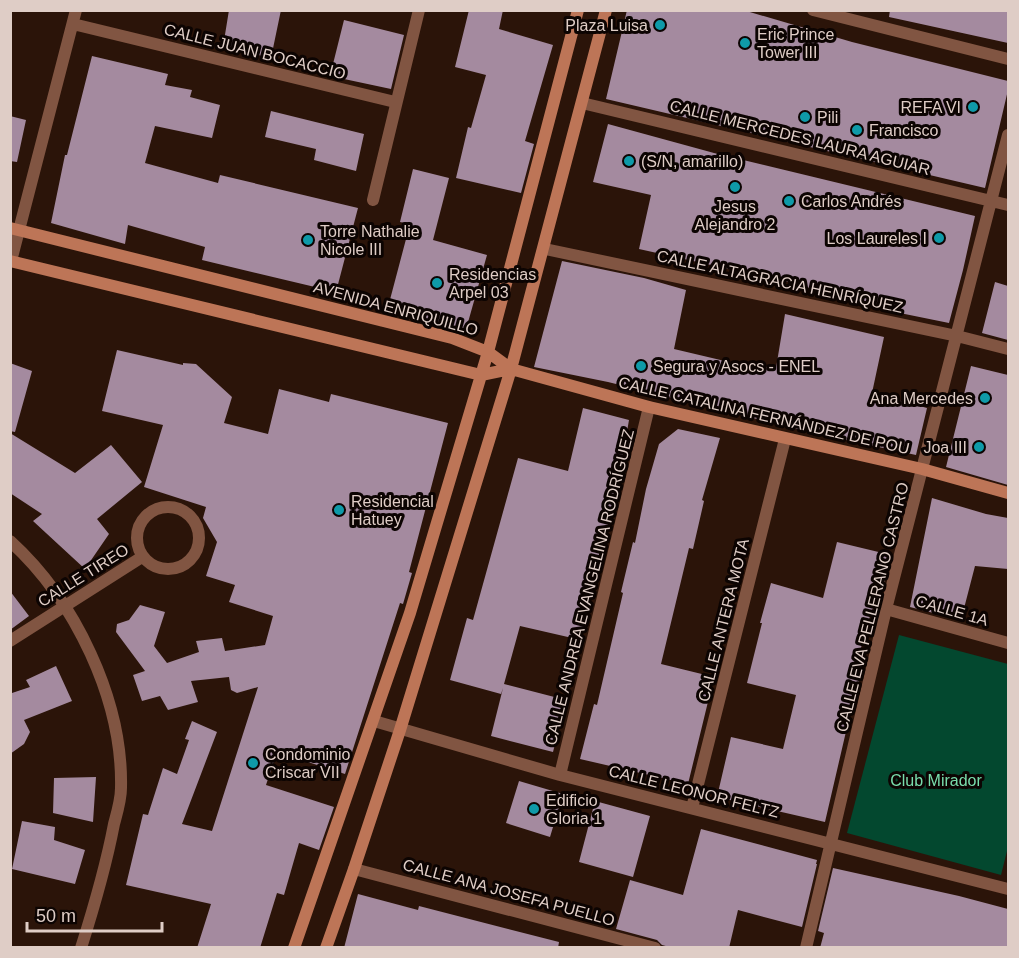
<svg xmlns="http://www.w3.org/2000/svg" width="1019" height="958" font-family="Helvetica,sans-serif">
	<style>
		.green { fill: #03482f }
		.building { fill: #a48a9f }
		.lines { fill: none; stroke-linecap: round; stroke-linejoin: round }
		.street { stroke: #815542; stroke-width: 12 }
		.secondary { stroke: #bd7557; stroke-width: 12 }
		.culture-dot { fill: #0f9aa8; stroke: #0c0402; stroke-width: 2 }
		.labels { text-anchor: middle; stroke-width: 6; stroke-linejoin: round; paint-order: stroke }
		.poi-label { font-size: 16px; fill: #dfcdc6; stroke: #0c0402; text-anchor: start }
		.street-label { font-size: 16px; fill: #dfcdc6; stroke: #0c0402 }
		.park-label { font-size: 16px; fill: #79ddac; stroke: #0c0402 }
	</style>
	<rect width="100%" height="100%" fill="#2b1409"/>
	<path class="green" d="M 899,635 L 1008,664 L 1008,847 L 1001,875 L 847,833 Z"/>
	<path class="building" d="M 229,10 L 281,10 L 271,58 L 223,47 Z
		M 469,10 L 503,10 L 499,29 L 553,45 L 525,141 L 534,144 L 521,193 L 456,178 L 468,127 L 471,128 L 486,75 L 455,67 Z
		M 627,10 L 743,10 L 852,42 L 1008,81 L 1008,90 L 985,188 L 606,99 Z
		M 890,10 L 1008,10 L 1008,43 L 889,17 Z
		M 344,20 L 404,35 L 391,89 L 330,76 Z
		M 92,56 L 168,74 L 165,85 L 192,90 L 190,97 L 220,105 L 212,138 L 155,126 L 145,163 L 218,183 L 220,175 L 358,208 L 336,292 L 202,260 L 205,247 L 128,225 L 125,244 L 51,223 L 65,155 L 67,155 Z
		M 271,111 L 364,134 L 356,171 L 314,160 L 316,149 L 265,137 Z
		M 10,116 L 26,120 L 17,162 L 10,161 Z
		M 608,124 L 714,153 L 975,216 L 963,270 L 949,323 L 890,311 L 792,283 L 639,249 L 651,195 L 593,182 Z
		M 413,169 L 449,178 L 433,240 L 487,255 L 465,333 L 387,311 L 410,224 L 400,222 Z
		M 562,261 L 644,278 L 686,290 L 674,349 L 729,362 L 776,368 L 785,314 L 884,337 L 872,393 L 927,408 L 916,455 L 818,434 L 608,382 L 534,367 Z
		M 995,282 L 1008,286 L 1008,340 L 982,333 Z
		M 117,350 L 183,365 L 183,363 L 196,364 L 232,397 L 224,423 L 268,434 L 279,389 L 329,402 L 331,394 L 448,423 L 409,572 L 412,573 L 403,604 L 400,603 L 345,774 L 277,752 L 266,785 L 334,807 L 319,850 L 299,843 L 284,895 L 277,893 L 260,948 L 197,948 L 211,904 L 126,885 L 143,814 L 148,815 L 163,768 L 177,774 L 189,740 L 185,739 L 192,721 L 217,732 L 182,824 L 212,831 L 258,687 L 237,693 L 231,690 L 229,677 L 191,681 L 198,702 L 168,710 L 160,696 L 142,701 L 133,675 L 145,671 L 116,632 L 117,624 L 129,620 L 140,605 L 165,612 L 154,646 L 167,663 L 199,652 L 196,641 L 222,638 L 225,651 L 265,645 L 273,616 L 229,602 L 235,585 L 206,576 L 217,542 L 203,518 L 206,507 L 144,487 L 163,425 L 102,411 Z
		M 10,363 L 32,371 L 15,432 L 10,431 Z
		M 971,366 L 1008,375 L 1008,485 L 946,467 Z
		M 583,408 L 629,420 L 619,478 L 581,640 L 520,626 L 504,684 L 566,700 L 553,752 L 491,736 L 503,688 L 501,694 L 450,680 L 467,618 L 473,620 L 518,458 L 568,471 Z
		M 678,429 L 720,438 L 702,500 L 704,501 L 693,549 L 689,548 L 661,664 L 714,677 L 688,784 L 580,759 L 594,704 L 597,705 L 623,593 L 621,592 L 633,542 L 635,543 L 646,489 L 659,444 Z
		M 10,433 L 75,473 L 111,445 L 142,482 L 97,519 L 109,534 L 85,569 L 33,521 L 42,514 L 10,493 Z
		M 932,498 L 986,514 L 1008,518 L 1008,569 L 975,566 L 961,620 L 910,607 Z
		M 837,542 L 891,555 L 877,611 L 872,609 L 859,655 L 866,657 L 851,710 L 825,822 L 717,797 L 731,737 L 783,749 L 796,695 L 747,683 L 762,623 L 760,623 L 771,583 L 823,598 Z
		M 10,591 L 29,616 L 10,630 Z
		M 56,666 L 72,701 L 24,720 L 30,732 L 24,744 L 10,754 L 10,690 L 12,693 L 30,687 L 26,680 Z
		M 96,777 L 93,822 L 53,813 L 54,778 Z
		M 519,781 L 563,794 L 550,837 L 506,823 Z
		M 595,801 L 650,816 L 633,877 L 579,862 Z
		M 22,821 L 55,827 L 54,840 L 85,850 L 75,884 L 12,869 Z
		M 701,829 L 817,860 L 816,864 L 817,864 L 802,927 L 738,910 L 729,948 L 673,948 L 662,945 L 657,940 L 616,929 L 630,880 L 683,895 Z
		M 833,868 L 959,896 L 1008,909 L 1008,948 L 820,948 L 824,933 L 818,931 Z
		M 358,894 L 418,910 L 419,906 L 559,942 L 558,948 L 344,948 Z"/>
	<g class="lines">
		<path class="street" d="M 813,10 L 1008,59
			M 73,24 L 395,102
			M 582,103 L 1008,205
			M 373,200 L 419,10
			M 545,249 L 957,336 L 1008,349
			M 11,261 L 76,10
			M137 538a31 31 0 1 1 62 0a31 31 0 1 1-62 0Z
			M 10,541 C 75,600 123,700 121,788 C 121,800 117,813 114,824 C 106,866 94,907 81,948
			M 886,609 L 1008,643
			M 10,641 L 142,557
			M 374,721 L 560,775 L 1008,889
			M 560,775 L 649,407
			M 692,808 L 785,439
			M 354,869 L 655,948
			M 806,948 L 886,609 L 1008,135"/>
		<path class="secondary" d="M 10,228 L 452,338 L 488,352 L 511,369 L 649,407 L 922,469 L 1008,493
			M 10,261 L 481,375 L 511,369
			M 294,948 L 410,613 L 488,352 L 578,10
			M 326,948 L 354,869 L 400,730 L 511,369 L 606,10"/>
	</g>
	<g class="culture-dot">
		<circle cx="660" cy="25" r="6"/>
		<circle cx="745" cy="43" r="6"/>
		<circle cx="973" cy="107" r="6"/>
		<circle cx="805" cy="117" r="6"/>
		<circle cx="857" cy="130" r="6"/>
		<circle cx="629" cy="161" r="6"/>
		<circle cx="735" cy="187" r="6"/>
		<circle cx="789" cy="201" r="6"/>
		<circle cx="939" cy="238" r="6"/>
		<circle cx="308" cy="240" r="6"/>
		<circle cx="437" cy="283" r="6"/>
		<circle cx="641" cy="366" r="6"/>
		<circle cx="985" cy="398" r="6"/>
		<circle cx="979" cy="447" r="6"/>
		<circle cx="339" cy="510" r="6"/>
		<circle cx="253" cy="763" r="6"/>
		<circle cx="534" cy="809" r="6"/>
	</g>
	<g class="labels">
		<g class="poi-label">
			<text x="648" y="31" text-anchor="end">Plaza Luisa</text>
			<text x="757" y="40">Eric Prince<tspan x="757" dy="18">Tower III</tspan></text>
			<text x="961" y="113" text-anchor="end">REFA VI</text>
			<text x="817" y="123">Pili</text>
			<text x="869" y="136">Francisco</text>
			<text x="641" y="167">(S/N, amarillo)</text>
			<text x="801" y="207">Carlos Andrés</text>
			<text x="735" y="212" text-anchor="middle">Jesus<tspan x="735" dy="18">Alejandro 2</tspan></text>
			<text x="320" y="237">Torre Nathalie<tspan x="320" dy="18">Nicole III</tspan></text>
			<text x="927" y="244" text-anchor="end">Los Laureles I</text>
			<text x="449" y="280">Residencias<tspan x="449" dy="18">Arpel 03</tspan></text>
			<text x="653" y="372">Segura y Asocs - ENEL</text>
			<text x="973" y="404" text-anchor="end">Ana Mercedes</text>
			<text x="967" y="453" text-anchor="end">Joa III</text>
			<text x="351" y="507">Residencial<tspan x="351" dy="18">Hatuey</tspan></text>
			<text x="265" y="760">Condominio<tspan x="265" dy="18">Criscar VII</tspan></text>
			<text x="546" y="806">Edificio<tspan x="546" dy="18">Gloria 1</tspan></text>
		</g>
		<g class="street-label">
			<text transform="translate(255 51) rotate(14)" y="6">CALLE JUAN BOCACCIO</text>
			<text transform="translate(800 137) rotate(14)" y="6">CALLE MERCEDES LAURA AGUIAR</text>
			<text transform="translate(780 281) rotate(12)" y="6">CALLE ALTAGRACIA HENRÍQUEZ</text>
			<text transform="translate(396 308) rotate(15)" y="6">AVENIDA ENRIQUILLO</text>
			<text transform="translate(764 415) rotate(13)" y="6">CALLE CATALINA FERNÁNDEZ DE POU</text>
			<text transform="translate(83 575) rotate(-32)" y="6">CALLE TIREO</text>
			<text transform="translate(589 587) rotate(-76)" y="6">CALLE ANDREA EVANGELINA RODRÍGUEZ</text>
			<text transform="translate(872 607) rotate(-76)" y="6">CALLE EVA PELLERANO CASTRO</text>
			<text transform="translate(952 610) rotate(16)" y="6">CALLE 1A</text>
			<text transform="translate(723 620) rotate(-76)" y="6">CALLE ANTERA MOTA</text>
			<text transform="translate(694 791) rotate(14)" y="6">CALLE LEONOR FELTZ</text>
			<text transform="translate(509 892) rotate(15)" y="6">CALLE ANA JOSEFA PUELLO</text>
		</g>
		<g class="park-label">
			<text x="936" y="786">Club Mirador</text>
		</g>
	</g>
	<rect width="1019" height="958" fill="none" stroke="#dfcdc6" stroke-width="24"/>
	<path d="M27 922v9h135v-9" fill="none" stroke="#dfcdc6" stroke-width="3"/>
	<text x="36" y="922" font-size="18" fill="#dfcdc6" stroke="#0c0402" stroke-width="4.5" paint-order="stroke">50 m</text>
</svg>
